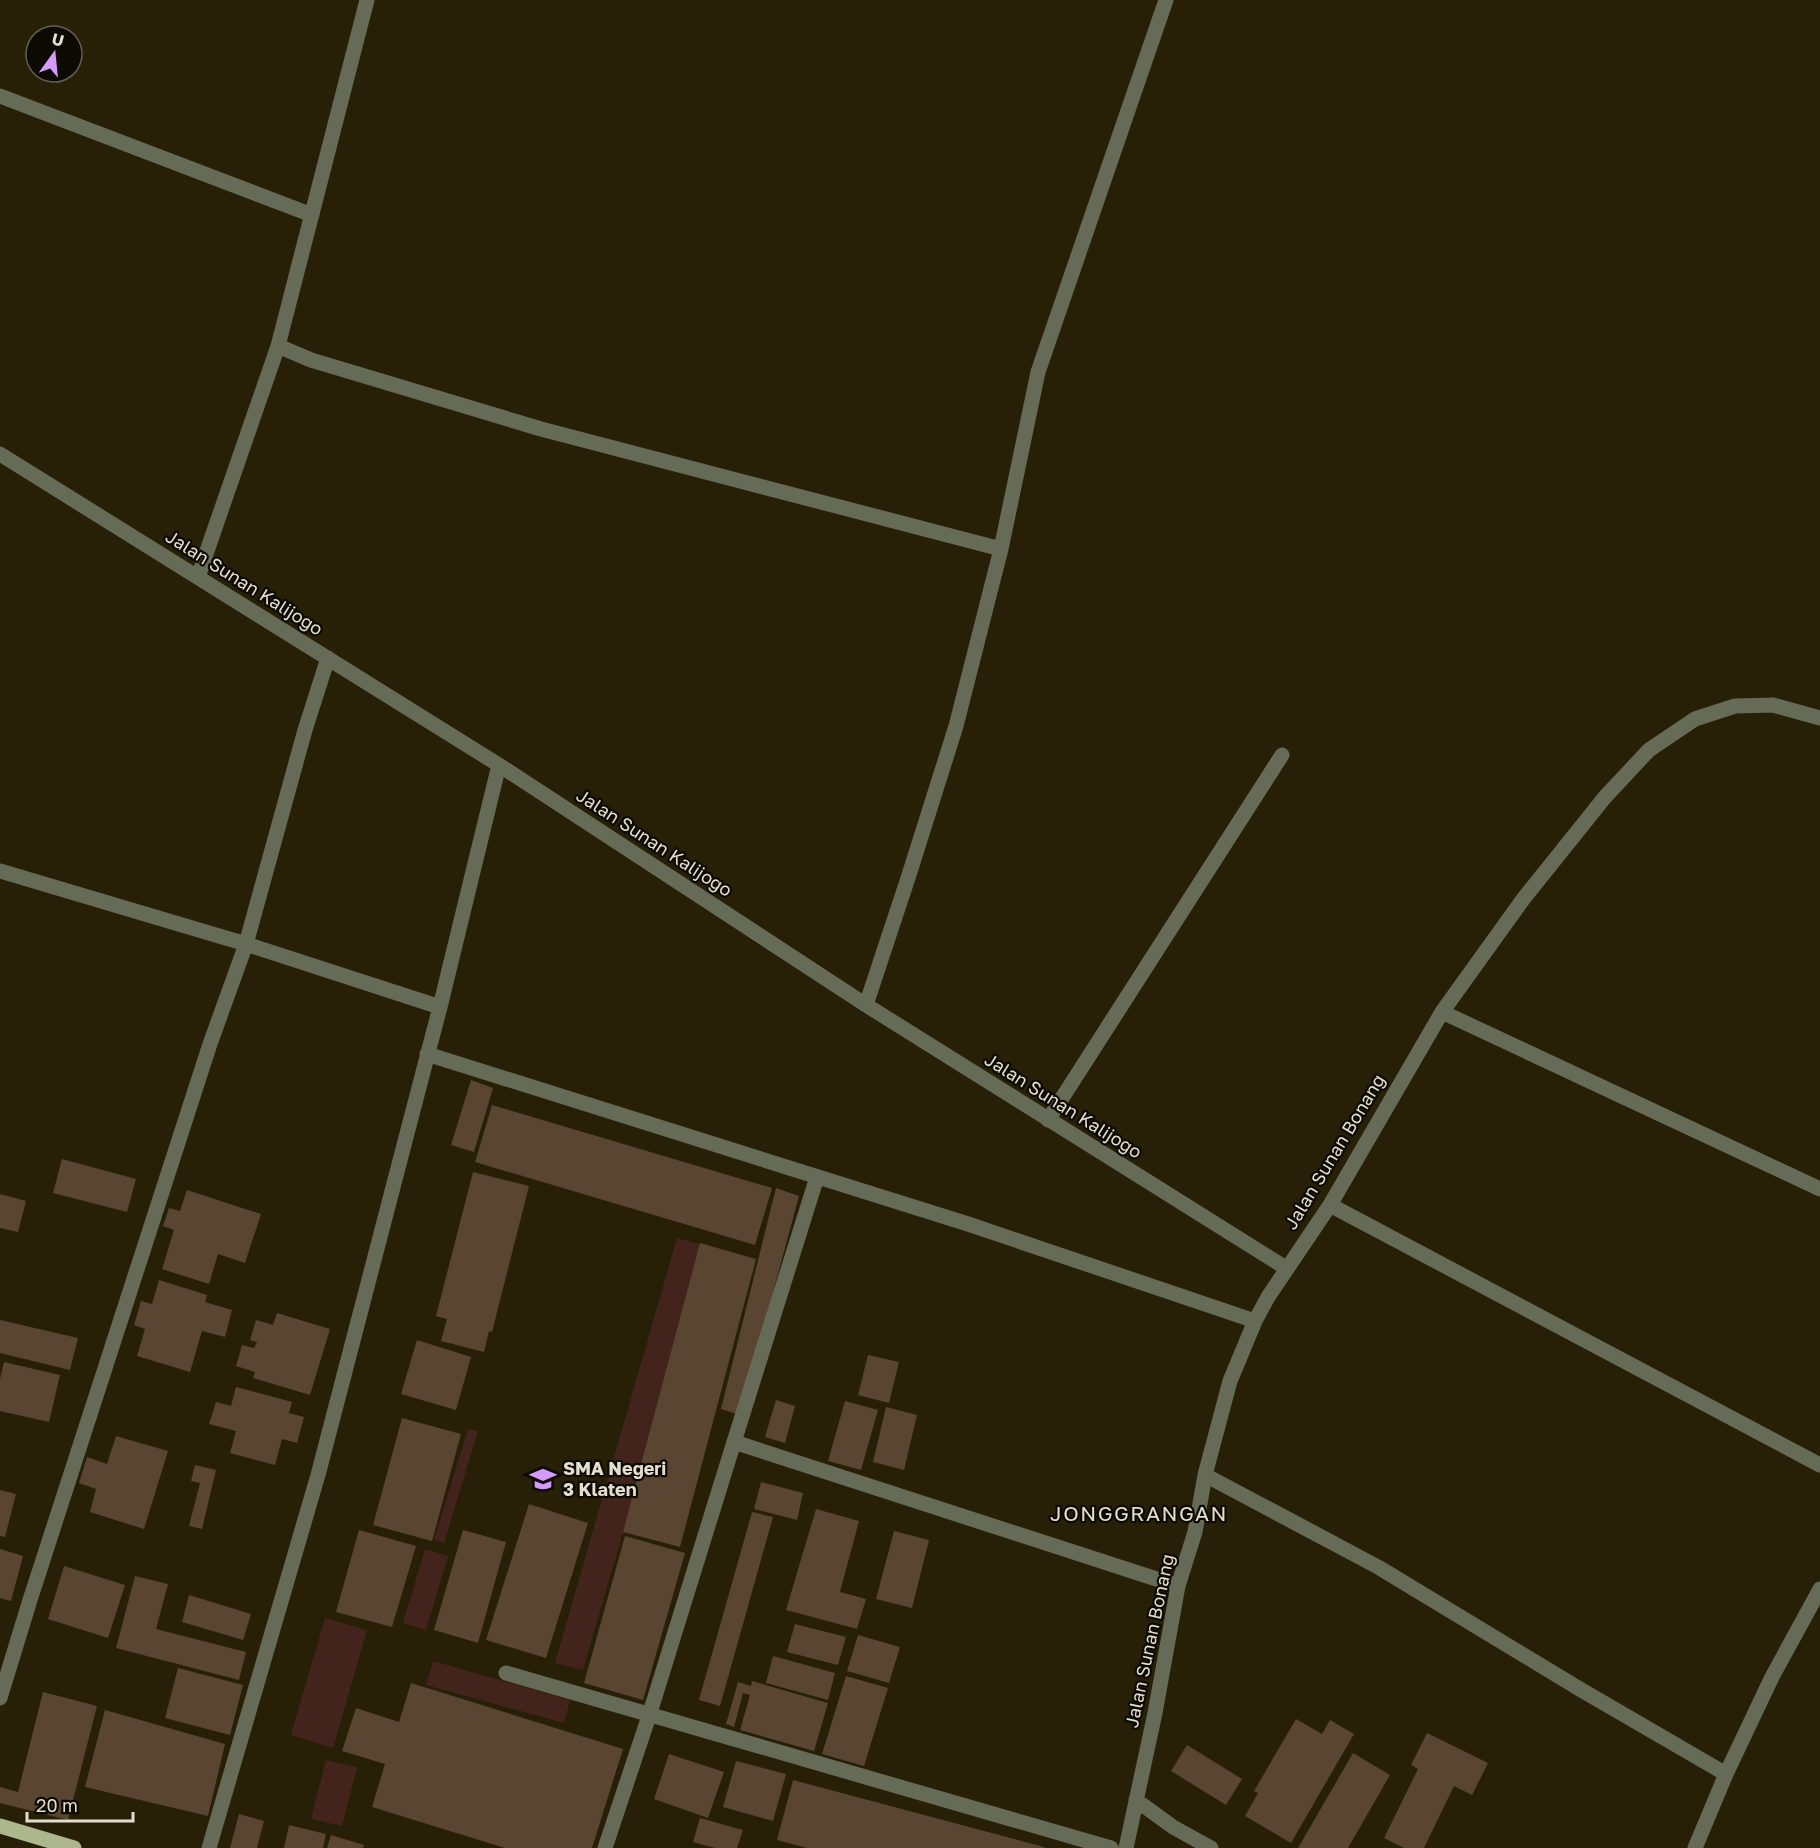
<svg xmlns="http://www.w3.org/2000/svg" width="1820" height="1848" font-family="'Golos Text',sans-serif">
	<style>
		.green { fill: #42241c }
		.building { fill: #594532 }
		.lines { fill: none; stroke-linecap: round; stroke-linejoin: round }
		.minor { stroke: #666b57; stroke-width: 15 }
		.major { stroke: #acb78d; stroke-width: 15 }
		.labels { text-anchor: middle; stroke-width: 4.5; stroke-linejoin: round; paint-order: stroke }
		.street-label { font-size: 18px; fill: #e3ded0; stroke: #0d0a03 }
		.poi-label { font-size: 18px; font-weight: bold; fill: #e3ded0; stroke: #0d0a03; text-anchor: start }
		.quarter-label { font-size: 21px; letter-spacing: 1.5px; fill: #e3ded0; stroke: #0d0a03 }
	</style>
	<rect width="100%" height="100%" fill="#272007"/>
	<path class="green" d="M 677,1238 L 706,1246 L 583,1670 L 555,1663 Z
		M 468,1429 L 478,1431 L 444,1543 L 434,1540 Z
		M 425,1549 L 448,1556 L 426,1630 L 403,1623 Z
		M 325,1618 L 367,1630 L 333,1748 L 291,1735 Z
		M 433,1661 L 570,1700 L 564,1723 L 426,1685 Z
		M 326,1760 L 357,1767 L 342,1826 L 311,1819 Z"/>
	<path class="building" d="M 471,1080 L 493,1088 L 474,1152 L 451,1145 Z
		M 492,1105 L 772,1188 L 755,1245 L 475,1162 Z
		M 62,1159 L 136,1179 L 127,1212 L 53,1193 Z
		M 473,1172 L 529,1186 L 492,1332 L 489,1331 L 484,1352 L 441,1341 L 447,1319 L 436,1316 Z
		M 776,1188 L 799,1196 L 740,1415 L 721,1409 Z
		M 187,1190 L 261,1214 L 245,1263 L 218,1254 L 209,1284 L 162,1269 L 174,1230 L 163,1226 L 169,1208 L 180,1211 Z
		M 0,1194 L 26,1201 L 18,1232 L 0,1228 Z
		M 700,1243 L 756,1259 L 680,1547 L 623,1532 Z
		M 159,1280 L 207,1295 L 205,1302 L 232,1310 L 225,1337 L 202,1331 L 190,1372 L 137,1356 L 145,1329 L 134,1325 L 141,1301 L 152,1304 Z
		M 277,1313 L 330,1329 L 310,1395 L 253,1378 L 255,1372 L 236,1366 L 242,1345 L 254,1348 L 257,1342 L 250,1340 L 256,1320 L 273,1325 Z
		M 0,1320 L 78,1338 L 70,1370 L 0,1353 Z
		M 417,1340 L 471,1357 L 456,1410 L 401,1394 Z
		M 868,1355 L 899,1362 L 889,1403 L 858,1395 Z
		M 4,1362 L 60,1375 L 49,1422 L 0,1411 L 0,1379 Z
		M 236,1387 L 292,1402 L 289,1413 L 304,1417 L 297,1443 L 282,1439 L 275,1465 L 230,1453 L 236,1431 L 209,1424 L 216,1402 L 231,1406 Z
		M 776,1400 L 795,1406 L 785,1443 L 765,1437 Z
		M 845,1401 L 878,1410 L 861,1470 L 828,1461 Z
		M 886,1407 L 917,1415 L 904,1470 L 873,1462 Z
		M 402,1418 L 461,1434 L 432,1541 L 373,1525 Z
		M 116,1436 L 168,1451 L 144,1529 L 90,1512 L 96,1489 L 79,1483 L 87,1457 L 107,1464 Z
		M 195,1465 L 216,1470 L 202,1529 L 189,1526 L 200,1483 L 191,1481 Z
		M 761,1482 L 803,1493 L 797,1520 L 754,1509 Z
		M 0,1490 L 16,1494 L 5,1537 L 0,1536 Z
		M 529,1504 L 588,1523 L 546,1658 L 486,1640 Z
		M 816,1509 L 859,1521 L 840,1592 L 866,1599 L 857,1629 L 786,1610 Z
		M 752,1512 L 773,1517 L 720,1706 L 699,1700 Z
		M 359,1530 L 416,1546 L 392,1627 L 336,1612 Z
		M 463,1530 L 506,1542 L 478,1643 L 434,1630 Z
		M 894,1531 L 929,1540 L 912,1608 L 876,1599 Z
		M 625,1536 L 685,1553 L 643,1700 L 584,1683 Z
		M 0,1549 L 23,1556 L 11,1601 L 0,1598 Z
		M 64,1566 L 125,1585 L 108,1638 L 48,1619 Z
		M 135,1576 L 168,1584 L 156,1629 L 246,1652 L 239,1680 L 116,1648 Z
		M 189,1595 L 251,1614 L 243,1640 L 182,1622 Z
		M 795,1624 L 846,1637 L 838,1665 L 787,1652 Z
		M 858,1635 L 900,1647 L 889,1683 L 847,1671 Z
		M 773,1656 L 835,1673 L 828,1700 L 766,1683 Z
		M 178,1668 L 243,1685 L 230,1735 L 165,1718 Z
		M 846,1676 L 888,1688 L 864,1766 L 822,1754 Z
		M 752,1681 L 828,1703 L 814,1751 L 740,1730 L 750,1695 L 743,1693 L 734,1727 L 726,1724 L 738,1682 L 751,1686 Z
		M 411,1683 L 623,1749 L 592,1848 L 505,1848 L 372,1807 L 385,1764 L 342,1751 L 356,1708 L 399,1722 Z
		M 43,1692 L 97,1706 L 68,1820 L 0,1803 L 0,1787 L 18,1792 Z
		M 105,1710 L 225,1744 L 208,1816 L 85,1787 Z
		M 1296,1719 L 1322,1734 L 1330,1720 L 1354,1734 L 1291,1843 L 1245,1816 L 1258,1793 L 1254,1791 Z
		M 1427,1733 L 1488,1763 L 1472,1795 L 1454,1786 L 1424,1848 L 1404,1848 L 1384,1838 L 1418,1769 L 1411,1765 Z
		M 1187,1745 L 1242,1779 L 1226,1805 L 1171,1771 Z
		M 1353,1753 L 1390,1775 L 1348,1848 L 1298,1848 Z
		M 669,1754 L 724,1772 L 708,1818 L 654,1799 Z
		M 736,1761 L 786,1774 L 773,1821 L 723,1807 Z
		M 793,1780 L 1044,1847 L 1044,1848 L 807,1848 L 777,1840 Z
		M 239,1814 L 264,1821 L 257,1848 L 230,1848 Z
		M 700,1818 L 743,1830 L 737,1848 L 715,1848 L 693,1842 Z
		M 289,1825 L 326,1834 L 323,1848 L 284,1848 Z
		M 331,1835 L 364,1845 L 363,1848 L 327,1848 Z"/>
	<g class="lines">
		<path class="minor" d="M 367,0 L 278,346 L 311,360 L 541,429 L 1001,549 L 956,726 L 909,875 L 866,1005
			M 0,96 L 312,215
			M 0,454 L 499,765 L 866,1005 L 1286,1268
			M 1001,549 L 1038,372 L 1166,0
			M 198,577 L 278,346
			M 0,871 L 246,944 L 440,1007
			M 1442,1012 L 1820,1189
			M 427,1054 L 968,1224 L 1255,1321
			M 1048,1120 L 1282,755
			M 1330,1205 L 1820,1465
			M 734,1442 L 817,1177
			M 1205,1475 L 1378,1567 L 1578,1688 L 1726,1774
			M 506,1673 L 1111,1848
			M 0,1698 L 30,1600 L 210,1044 L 246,944 L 305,730 L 328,658
			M 1136,1800 L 1173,1827 L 1211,1848
			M 209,1848 L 318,1475 L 440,1007 L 499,765
			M 605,1848 L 649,1716 L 734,1442 L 1178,1586
			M 1126,1848 L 1155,1713 L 1178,1586 L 1195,1532 L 1205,1475 L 1230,1381 L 1255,1321 L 1268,1297 L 1330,1205 L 1442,1012 L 1524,898 L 1605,797 L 1649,750 L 1695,719 L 1735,706 L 1773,705 L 1820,718
			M 1695,1848 L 1726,1774 L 1772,1677 L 1820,1589"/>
		<path class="major" d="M 0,1826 L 74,1848"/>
	</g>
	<defs>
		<g id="school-bare" transform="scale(2.07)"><path d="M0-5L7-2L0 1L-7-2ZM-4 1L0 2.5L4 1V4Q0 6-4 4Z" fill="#d69bfa" stroke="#0d0a03" stroke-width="2.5" paint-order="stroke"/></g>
	</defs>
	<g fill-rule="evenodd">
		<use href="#school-bare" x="543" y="1479"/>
	</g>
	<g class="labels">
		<g class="street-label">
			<text transform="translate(244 583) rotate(32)" y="6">Jalan Sunan Kalijogo</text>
			<text transform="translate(654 843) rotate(33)" y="6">Jalan Sunan Kalijogo</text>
			<text transform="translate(1063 1106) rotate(32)" y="6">Jalan Sunan Kalijogo</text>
			<text transform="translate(1335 1152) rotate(-59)" y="6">Jalan Sunan Bonang</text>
			<text transform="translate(1150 1641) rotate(-78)" y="6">Jalan Sunan Bonang</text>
		</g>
		<g class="poi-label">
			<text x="563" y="1475">SMA Negeri<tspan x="563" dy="21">3 Klaten</tspan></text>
		</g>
		<g class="quarter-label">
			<text x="1139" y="1521">JONGGRANGAN</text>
		</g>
	</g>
	<g transform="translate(54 54) rotate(15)"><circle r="28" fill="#0d0a03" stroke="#635f55" stroke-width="1.5"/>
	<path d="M0-4.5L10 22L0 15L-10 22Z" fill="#d69bfa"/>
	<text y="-9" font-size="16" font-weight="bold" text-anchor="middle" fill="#e3ded0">U</text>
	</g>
	<path d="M27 1812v9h106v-9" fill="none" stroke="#e3ded0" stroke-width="3"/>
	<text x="36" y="1812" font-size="18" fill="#e3ded0" stroke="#0d0a03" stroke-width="4.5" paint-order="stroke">20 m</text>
</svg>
